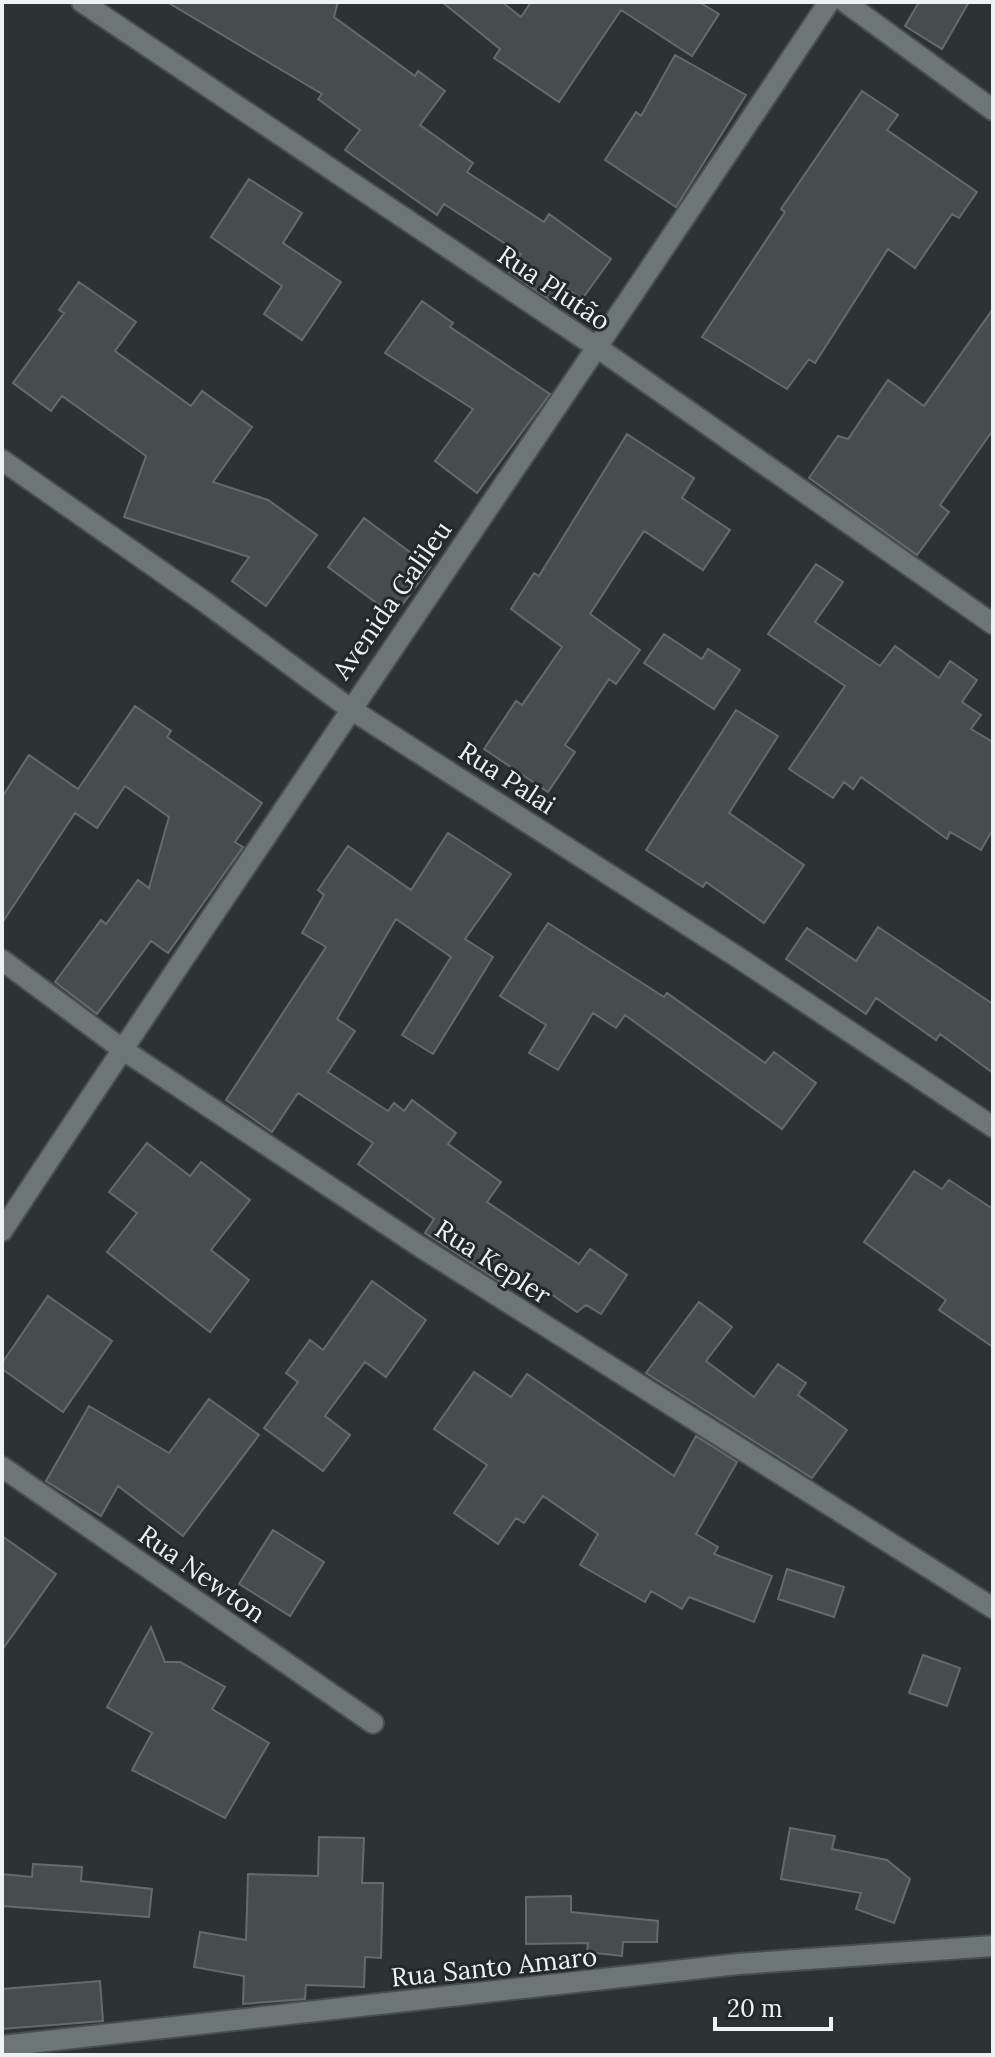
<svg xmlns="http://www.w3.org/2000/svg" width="995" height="2057" font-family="Lora,serif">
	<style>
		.building { fill: #454e4d; stroke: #636c6b; stroke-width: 2 }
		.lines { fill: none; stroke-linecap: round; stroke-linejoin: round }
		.minor-casing { stroke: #484f4f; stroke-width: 24 }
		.minor { stroke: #6c7675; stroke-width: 20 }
		.labels { text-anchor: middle; stroke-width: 6; stroke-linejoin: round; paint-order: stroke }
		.street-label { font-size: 26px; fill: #edf2f2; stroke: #222a29 }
	</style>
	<rect width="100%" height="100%" fill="#2b3433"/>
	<path class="building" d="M 167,2 L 338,2 L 334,17 L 415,76 L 418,71 L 445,91 L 420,125 L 473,163 L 467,172 L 544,222 L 549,214 L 611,259 L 582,299 L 565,287 L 553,302 L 509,272 L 521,254 L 444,204 L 437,215 L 345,150 L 360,130 L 318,99 L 322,94 Z
		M 442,2 L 502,2 L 521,17 L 531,2 L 699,2 L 719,14 L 692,56 L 621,10 L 559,102 L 494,58 L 500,49 Z
		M 919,2 L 969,2 L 942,49 L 905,26 Z
		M 675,55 L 746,95 L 676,207 L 605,160 L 636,112 L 641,116 Z
		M 862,91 L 898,115 L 887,130 L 977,192 L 959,218 L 952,214 L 915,268 L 888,249 L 815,363 L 809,359 L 787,389 L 702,337 L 785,212 L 781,209 Z
		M 249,179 L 302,213 L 283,243 L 341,282 L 302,340 L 264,314 L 282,286 L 211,237 Z
		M 79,282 L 136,322 L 115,351 L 191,406 L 202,391 L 252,427 L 213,482 L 268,500 L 317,535 L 266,606 L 232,581 L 249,557 L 124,517 L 146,456 L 62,396 L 51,411 L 13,383 L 64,313 L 59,310 Z
		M 422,301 L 453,323 L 450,327 L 550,394 L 477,493 L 435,461 L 473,409 L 385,353 Z
		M 993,309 L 993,430 L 940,505 L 949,512 L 917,555 L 809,478 L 838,436 L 848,439 L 888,380 L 924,406 Z
		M 627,434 L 694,478 L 682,498 L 730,530 L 703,570 L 644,531 L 590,614 L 640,650 L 616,684 L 609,679 L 565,745 L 575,752 L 548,792 L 484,749 L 516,701 L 522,705 L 562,647 L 511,609 L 534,573 L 539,576 Z
		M 364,518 L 430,567 L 394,616 L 328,567 Z
		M 816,564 L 843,582 L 815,622 L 880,666 L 895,646 L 939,678 L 950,661 L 977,680 L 962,702 L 981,715 L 971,729 L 993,742 L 993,829 L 981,850 L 950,832 L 947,839 L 861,777 L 853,789 L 844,782 L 833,798 L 789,769 L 845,686 L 768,634 Z
		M 664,634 L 702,659 L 708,649 L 740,670 L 714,709 L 644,663 Z
		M 135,706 L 171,731 L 167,737 L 262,803 L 235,842 L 243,847 L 168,953 L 151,941 L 97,1014 L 55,982 L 101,920 L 106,924 L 138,880 L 149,888 L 169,817 L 125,786 L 97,828 L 75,813 L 2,923 L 2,797 L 29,755 L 78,789 Z
		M 736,710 L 778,736 L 729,813 L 804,865 L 764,923 L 706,882 L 703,887 L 646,850 Z
		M 448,833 L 511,874 L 465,939 L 493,957 L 433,1054 L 402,1035 L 451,957 L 396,919 L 337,1019 L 355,1031 L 328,1072 L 388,1111 L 394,1103 L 404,1111 L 412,1100 L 456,1133 L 448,1144 L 501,1182 L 487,1202 L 579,1264 L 590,1249 L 627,1275 L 601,1314 L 586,1305 L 577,1312 L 518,1271 L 510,1283 L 505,1279 L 502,1283 L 425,1233 L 434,1219 L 358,1164 L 373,1143 L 298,1093 L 272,1132 L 226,1100 L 326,947 L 302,933 L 324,895 L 318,890 L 348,846 L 411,890 Z
		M 548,923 L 664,997 L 667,993 L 765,1063 L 774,1052 L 816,1083 L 782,1129 L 625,1015 L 616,1028 L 593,1013 L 558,1070 L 529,1053 L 546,1025 L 500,996 Z
		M 878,927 L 993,1004 L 993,1073 L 940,1034 L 936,1040 L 876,998 L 866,1014 L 786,959 L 807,928 L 856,961 Z
		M 147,1143 L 190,1176 L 201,1162 L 250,1200 L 211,1250 L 249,1280 L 210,1332 L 107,1252 L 137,1213 L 109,1192 Z
		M 914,1171 L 942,1189 L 949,1180 L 993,1209 L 993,1347 L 939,1310 L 946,1300 L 864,1242 Z
		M 372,1281 L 426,1320 L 386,1377 L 365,1362 L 325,1416 L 350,1435 L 323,1471 L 264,1428 L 298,1382 L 286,1373 L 310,1340 L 323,1350 Z
		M 48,1296 L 112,1341 L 63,1412 L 2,1369 L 2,1363 Z
		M 699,1302 L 732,1327 L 706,1361 L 754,1397 L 778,1364 L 806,1383 L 798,1395 L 847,1430 L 812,1478 L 646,1373 Z
		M 474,1372 L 511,1397 L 527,1374 L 674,1476 L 696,1436 L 737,1462 L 696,1534 L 718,1547 L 714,1554 L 772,1576 L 754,1622 L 689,1597 L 682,1609 L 651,1591 L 645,1602 L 580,1565 L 598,1534 L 543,1496 L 524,1523 L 516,1518 L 498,1544 L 454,1513 L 487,1465 L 434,1429 Z
		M 209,1399 L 259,1435 L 183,1536 L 118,1486 L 101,1516 L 46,1481 L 89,1406 L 169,1453 Z
		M 273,1530 L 324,1562 L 290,1616 L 239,1584 Z
		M 2,1536 L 56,1574 L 2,1650 Z
		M 787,1569 L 844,1587 L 834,1617 L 778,1599 Z
		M 151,1627 L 165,1662 L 180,1662 L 225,1687 L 212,1709 L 269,1743 L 225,1818 L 132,1770 L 152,1733 L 107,1707 Z
		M 923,1655 L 960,1668 L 947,1706 L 909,1693 Z
		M 790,1828 L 835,1836 L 832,1849 L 887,1860 L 910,1879 L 894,1923 L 856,1909 L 861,1893 L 781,1879 Z
		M 319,1837 L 364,1838 L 362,1883 L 383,1883 L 381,1958 L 365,1957 L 364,1987 L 306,1985 L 305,1999 L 243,2004 L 244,1976 L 194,1967 L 200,1932 L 246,1940 L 248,1874 L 318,1876 Z
		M 33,1864 L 82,1867 L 81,1881 L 152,1889 L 149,1917 L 2,1906 L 2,1874 L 32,1877 Z
		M 571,1896 L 571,1912 L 658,1921 L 657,1942 L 623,1942 L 622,1956 L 587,1952 L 588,1943 L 526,1944 L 526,1897 Z
		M 100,1981 L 103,2021 L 2,2029 L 2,1989 Z"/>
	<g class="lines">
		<g class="minor-casing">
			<path id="minor" d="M 82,2 L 598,348 L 993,624
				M 845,2 L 993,110
				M 2,460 L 205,602 L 349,708 L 739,958 L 993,1127
				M 2,960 L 122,1049 L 419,1246 L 993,1608
				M 2,1231 C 274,819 555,413 829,2
				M 2,1467 L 373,1723
				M 2,2046 L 738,1964 L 993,1946"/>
		</g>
		<use href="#minor" class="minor"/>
	</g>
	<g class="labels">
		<g class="street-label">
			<text transform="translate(554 288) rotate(34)" y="9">Rua Plutão</text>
			<text transform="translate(392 600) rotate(-55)" y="9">Avenida Galileu</text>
			<text transform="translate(507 778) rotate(33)" y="9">Rua Palai</text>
			<text transform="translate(493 1262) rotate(33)" y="9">Rua Kepler</text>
			<text transform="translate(202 1574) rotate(35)" y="9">Rua Newton</text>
			<text transform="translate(494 1967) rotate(-6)" y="9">Rua Santo Amaro</text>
		</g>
	</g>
	<rect width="995" height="2057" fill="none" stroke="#edf2f2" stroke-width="8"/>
	<path d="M715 2017v12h116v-12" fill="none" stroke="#edf2f2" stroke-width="4"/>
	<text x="727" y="2017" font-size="24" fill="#edf2f2" stroke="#222a29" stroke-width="6" paint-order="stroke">20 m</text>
</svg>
